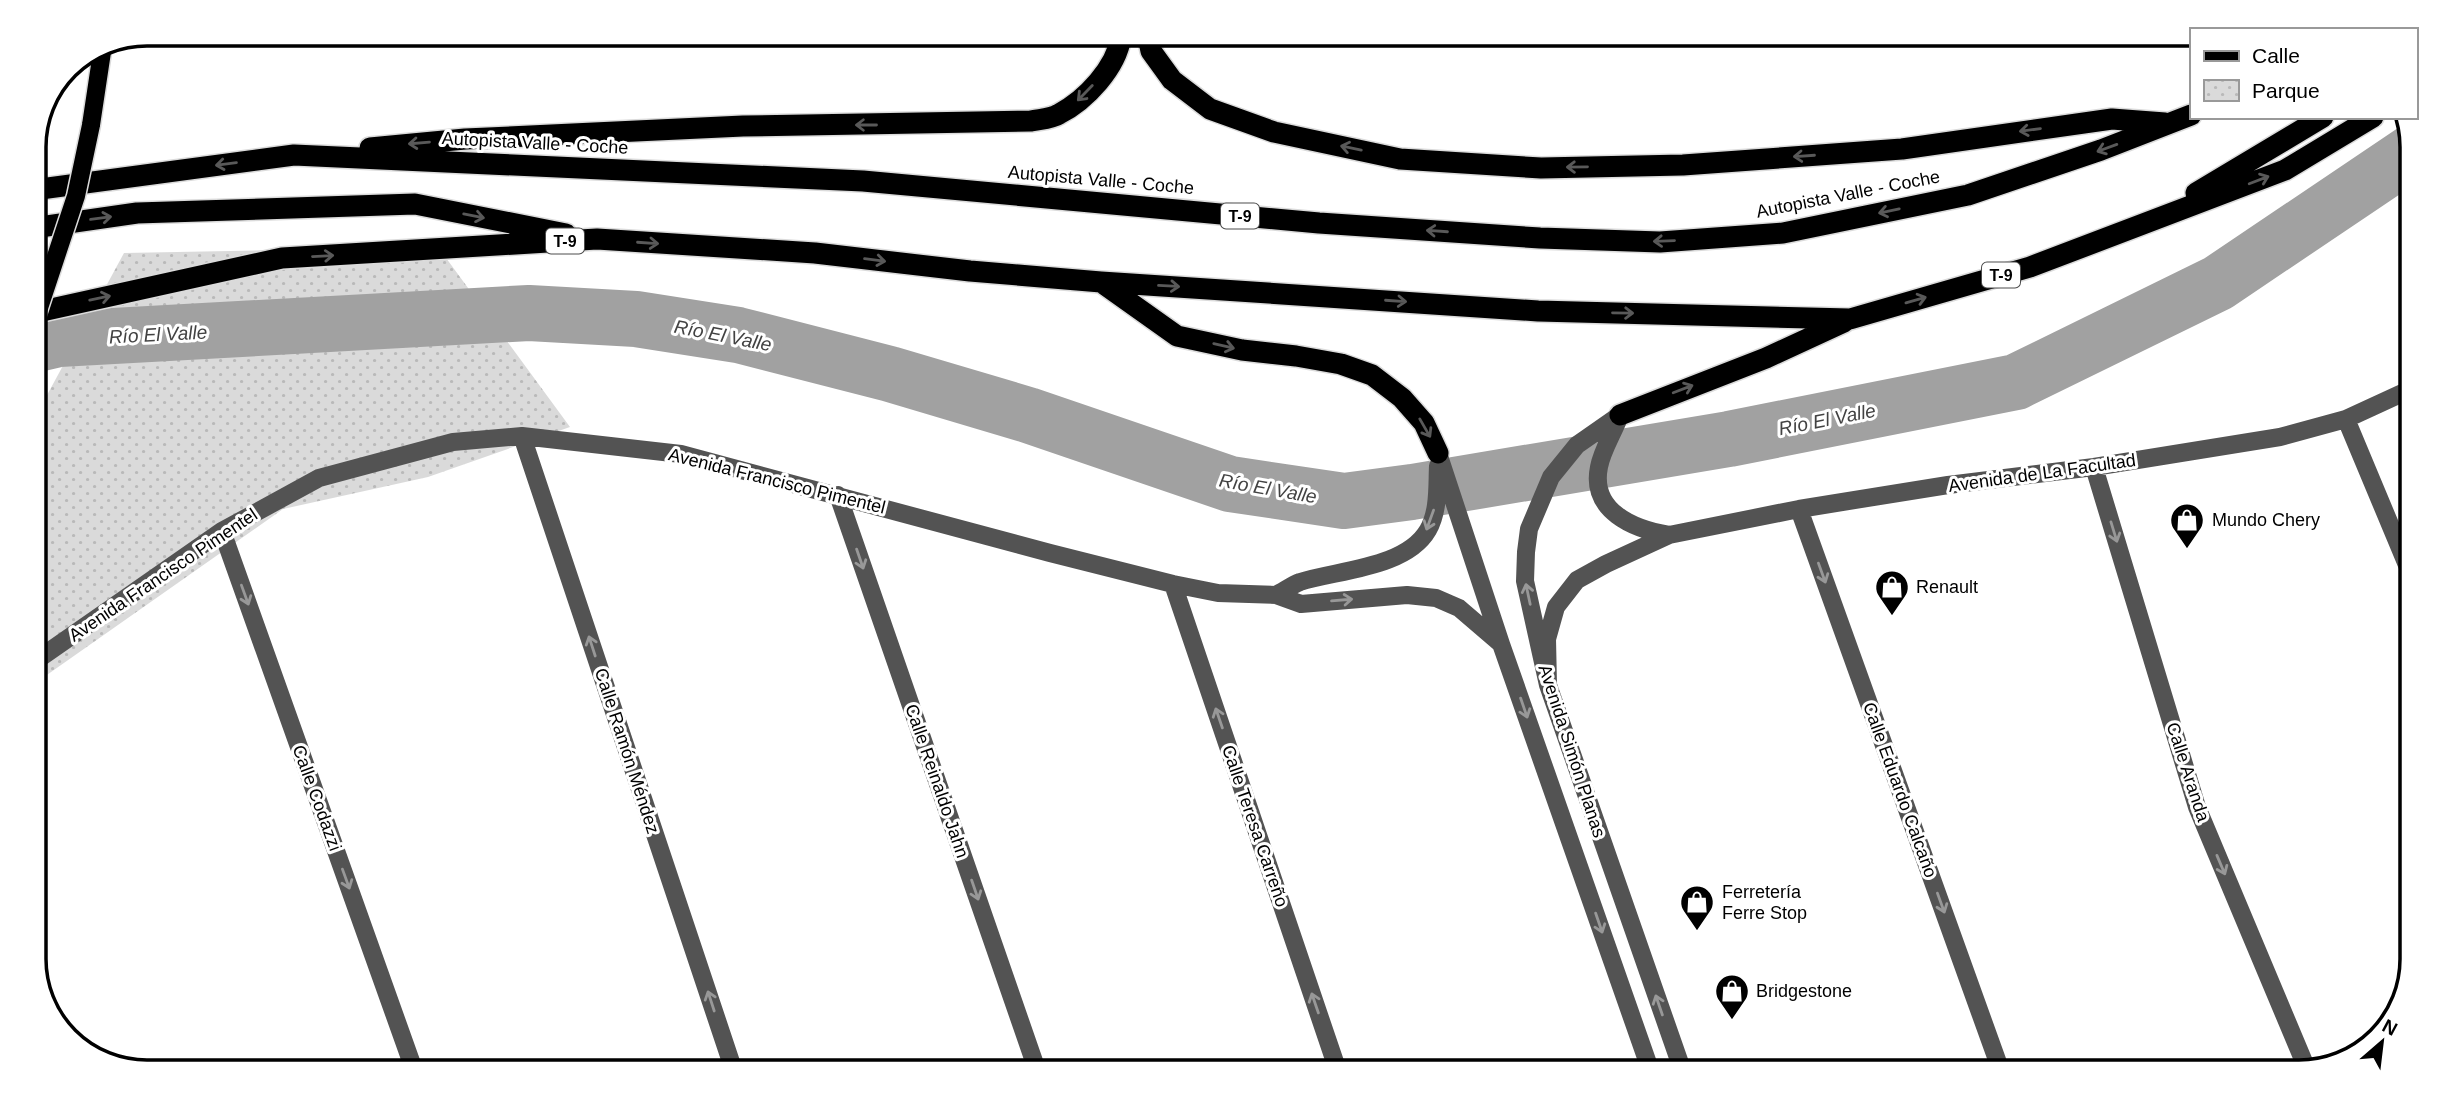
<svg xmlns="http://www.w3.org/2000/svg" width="2445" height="1105" font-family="Helvetica,sans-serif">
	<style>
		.park { fill: url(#park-dots) }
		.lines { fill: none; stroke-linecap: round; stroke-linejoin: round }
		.river { stroke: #a1a1a1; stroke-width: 56 }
		.major-casing { stroke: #dbdbdb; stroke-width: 21 }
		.highway-casing { stroke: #dbdbdb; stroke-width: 24 }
		.minor { stroke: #535353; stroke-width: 18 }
		.major { stroke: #000; stroke-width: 18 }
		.highway { stroke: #000; stroke-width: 21 }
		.major-bridge-casing { stroke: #dbdbdb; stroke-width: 21; stroke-linecap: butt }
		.major-bridge { stroke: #000; stroke-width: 18 }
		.oneway { stroke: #595959 }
		.oneway2 { stroke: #989898 }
		.labels { text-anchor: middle; stroke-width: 6; stroke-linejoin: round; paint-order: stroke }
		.shield { fill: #fff; stroke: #4c4c4c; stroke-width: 2 }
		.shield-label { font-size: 16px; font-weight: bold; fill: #000 }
		.street-label { font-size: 18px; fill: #000; stroke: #fff }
		.poi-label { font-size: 18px; fill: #000; stroke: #fff; text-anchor: start }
		.water-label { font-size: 19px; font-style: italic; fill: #424242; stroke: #fff }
		.rim { fill: none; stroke: #000; stroke-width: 3.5 }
	</style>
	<defs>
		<pattern id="park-dots" width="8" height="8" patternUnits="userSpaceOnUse" patternTransform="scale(1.75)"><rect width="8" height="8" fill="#dadada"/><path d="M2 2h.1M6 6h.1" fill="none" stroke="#b9b9b9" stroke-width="1.8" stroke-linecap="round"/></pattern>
	</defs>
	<rect width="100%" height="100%" fill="#fff"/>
	<path class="park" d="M 438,247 L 570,427 L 428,477 L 283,509 L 34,684 L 33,421 L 124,253 Z"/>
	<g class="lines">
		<path class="river" d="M 33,345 L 59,339 L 529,313 L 636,319 L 738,335 L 890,374 L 1028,415 L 1230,484 L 1344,501 L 1412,492 L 1729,439 L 2016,382 L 2218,283 L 2411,153"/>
		<g class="major-casing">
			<path id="major" d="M 91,125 L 102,52"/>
		</g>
		<g class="highway-casing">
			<path id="highway" d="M 1148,37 L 1151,51 L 1172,80 L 1210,109 L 1274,132 L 1400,159 L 1541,168 L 1683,165 L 1902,149 L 2112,119 L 2165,123
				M 370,148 L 465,139 L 743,126 L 1031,121 C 1040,119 1051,119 1059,114 C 1086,100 1116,68 1121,37
				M 33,190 L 294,155 L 863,181 L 1319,223 L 1540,238 L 1660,242 L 1783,233 L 1968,195 L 2101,150 L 2191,115
				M 2196,193 L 2323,117
				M 33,228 L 137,213 L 415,204 L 566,234
				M 1101,282 L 1177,336 L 1242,350 L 1296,356 L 1341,364 L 1372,375 L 1402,398 L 1424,423 L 1438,453
				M 33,313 L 282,258 L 597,239 L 815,253 L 970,271 L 1101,282 L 1538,311 L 1850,319 L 2030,267 L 2285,170 L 2373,117
				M 1620,415 L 1766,358 L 1844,322"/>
		</g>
		<path class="minor" d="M 1620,415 L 1577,445 L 1551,477 L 1529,529 L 1526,552 L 1525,581 L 1548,685 L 1682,1069
			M 1620,415 C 1614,432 1602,450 1599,467 C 1590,511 1633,529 1669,535
			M 2346,419 L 2407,565
			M 522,436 L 732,1065
			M 1438,453 L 1501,644 L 1650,1069
			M 2094,467 L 2197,807 L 2307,1069
			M 838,495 L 1036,1067
			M 1799,509 L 2001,1071
			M 222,531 L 412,1064
			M 1173,584 L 1337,1068
			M 1276,595 C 1284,591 1292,585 1300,582 C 1338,570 1406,568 1428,530 C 1439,511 1437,486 1438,466
			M 34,662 L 222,531 L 319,478 L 453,442 L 522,436 L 681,454 L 1050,553 L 1173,584 L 1218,593 L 1276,595 L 1301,604 L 1407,595 L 1436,598 L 1459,608 L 1501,644
			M 1548,685 L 1547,639 L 1556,607 L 1577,580 L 1606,564 L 1669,535 L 1799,509 L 1948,485 L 2094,467 L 2280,437 L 2346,419 L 2409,390"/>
		<use href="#major" class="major"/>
		<use href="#highway" class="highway"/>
		<g class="major-bridge-casing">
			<path id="major-bridge" d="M 33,326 L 76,196 L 91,125"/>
		</g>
		<use href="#major-bridge" class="major-bridge"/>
	</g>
	<defs><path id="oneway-shaft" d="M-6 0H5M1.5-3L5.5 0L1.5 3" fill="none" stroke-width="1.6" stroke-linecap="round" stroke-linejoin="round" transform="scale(1.75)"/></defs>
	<g class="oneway">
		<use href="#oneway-shaft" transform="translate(1085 93) rotate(134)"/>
		<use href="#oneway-shaft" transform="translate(866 125) rotate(180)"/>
		<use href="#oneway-shaft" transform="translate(2030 130) rotate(172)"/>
		<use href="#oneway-shaft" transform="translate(419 143) rotate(175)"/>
		<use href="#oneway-shaft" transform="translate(1351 148) rotate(-168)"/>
		<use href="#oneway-shaft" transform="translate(2107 148) rotate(160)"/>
		<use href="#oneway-shaft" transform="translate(1804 156) rotate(176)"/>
		<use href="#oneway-shaft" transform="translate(226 164) rotate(173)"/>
		<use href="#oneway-shaft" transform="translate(1577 167) rotate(179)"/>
		<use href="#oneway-shaft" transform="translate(2259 180) rotate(-21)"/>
		<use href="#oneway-shaft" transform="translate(1889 211) rotate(168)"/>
		<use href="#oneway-shaft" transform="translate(474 216) rotate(11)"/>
		<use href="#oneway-shaft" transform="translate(101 218) rotate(-8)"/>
		<use href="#oneway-shaft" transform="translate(1437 231) rotate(-176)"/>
		<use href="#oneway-shaft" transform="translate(1664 241) rotate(178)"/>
		<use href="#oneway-shaft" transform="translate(648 243) rotate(4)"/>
		<use href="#oneway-shaft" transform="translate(323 256) rotate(-3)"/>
		<use href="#oneway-shaft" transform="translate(875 260) rotate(7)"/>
		<use href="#oneway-shaft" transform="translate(1169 286) rotate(3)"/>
		<use href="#oneway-shaft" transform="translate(100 298) rotate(-12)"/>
		<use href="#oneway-shaft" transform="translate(1916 300) rotate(-16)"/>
		<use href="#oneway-shaft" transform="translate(1396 301) rotate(4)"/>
		<use href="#oneway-shaft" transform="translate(1623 313) rotate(1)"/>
		<use href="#oneway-shaft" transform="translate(1224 346) rotate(13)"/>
		<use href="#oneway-shaft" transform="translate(1683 389) rotate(-21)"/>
		<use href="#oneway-shaft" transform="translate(1425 428) rotate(60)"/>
	</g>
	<g class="oneway2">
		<use href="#oneway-shaft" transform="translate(1430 520) rotate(110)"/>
		<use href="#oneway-shaft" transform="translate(2114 532) rotate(73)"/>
		<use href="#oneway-shaft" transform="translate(860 559) rotate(71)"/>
		<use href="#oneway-shaft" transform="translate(1822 573) rotate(70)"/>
		<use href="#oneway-shaft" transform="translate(1528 594) rotate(-102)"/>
		<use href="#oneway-shaft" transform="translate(245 595) rotate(70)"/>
		<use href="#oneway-shaft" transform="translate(1342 600) rotate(-5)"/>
		<use href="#oneway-shaft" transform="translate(592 646) rotate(-108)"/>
		<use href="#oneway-shaft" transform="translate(1524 708) rotate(71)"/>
		<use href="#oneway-shaft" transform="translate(1219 718) rotate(-109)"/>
		<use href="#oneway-shaft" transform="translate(2221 865) rotate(67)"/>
		<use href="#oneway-shaft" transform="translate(346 879) rotate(70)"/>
		<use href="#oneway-shaft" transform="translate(975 890) rotate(71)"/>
		<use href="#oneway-shaft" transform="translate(1941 903) rotate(70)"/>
		<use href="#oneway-shaft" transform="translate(1599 923) rotate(71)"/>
		<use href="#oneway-shaft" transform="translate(711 1001) rotate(-108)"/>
		<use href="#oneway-shaft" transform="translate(1315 1003) rotate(-109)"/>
		<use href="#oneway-shaft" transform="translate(1659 1005) rotate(-109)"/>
	</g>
	<defs>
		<g id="shop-pin" transform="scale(1.75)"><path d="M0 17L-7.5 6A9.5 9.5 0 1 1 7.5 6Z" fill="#000" stroke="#fff"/><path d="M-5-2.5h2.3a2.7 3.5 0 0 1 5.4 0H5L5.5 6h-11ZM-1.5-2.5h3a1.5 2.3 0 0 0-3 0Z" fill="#fff"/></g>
	</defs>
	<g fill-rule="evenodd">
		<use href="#shop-pin" x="2187" y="520"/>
		<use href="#shop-pin" x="1892" y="587"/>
		<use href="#shop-pin" x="1697" y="902"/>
		<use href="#shop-pin" x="1732" y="991"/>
	</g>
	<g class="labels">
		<g class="shield">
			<rect x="1221" y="203.5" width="38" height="25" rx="5"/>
			<rect x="546" y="228.5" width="38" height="25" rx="5"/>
			<rect x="1982" y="262.5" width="38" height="25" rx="5"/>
		</g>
		<g class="shield-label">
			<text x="1240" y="222">T-9</text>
			<text x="565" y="247">T-9</text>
			<text x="2001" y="281">T-9</text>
		</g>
		<g class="street-label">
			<text transform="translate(535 143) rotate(3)" y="6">Autopista Valle - Coche</text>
			<text transform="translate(1101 180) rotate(5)" y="6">Autopista Valle - Coche</text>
			<text transform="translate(1848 194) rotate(-11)" y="6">Autopista Valle - Coche</text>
			<text transform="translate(2042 473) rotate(-8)" y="6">Avenida de La Facultad</text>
			<text transform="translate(777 481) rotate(14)" y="6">Avenida Francisco Pimentel</text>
			<text transform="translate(163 575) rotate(-34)" y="6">Avenida Francisco Pimentel</text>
			<text transform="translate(627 751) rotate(72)" y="6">Calle Ramón Méndez</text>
			<text transform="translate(1572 751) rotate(72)" y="6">Avenida Simón Planas</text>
			<text transform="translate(2188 772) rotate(72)" y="6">Calle Aranda</text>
			<text transform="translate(937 781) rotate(71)" y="6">Calle Reinaldo Jahn</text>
			<text transform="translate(1900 790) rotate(70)" y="6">Calle Eduardo Calcaño</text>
			<text transform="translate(317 798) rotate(70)" y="6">Calle Codazzi</text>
			<text transform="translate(1255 826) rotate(71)" y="6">Calle Teresa Carreño</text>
		</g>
		<g class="poi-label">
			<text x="2212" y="526">Mundo Chery</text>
			<text x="1916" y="593">Renault</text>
			<text x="1722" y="898">Ferretería<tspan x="1722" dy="21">Ferre Stop</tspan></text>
			<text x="1756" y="997">Bridgestone</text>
		</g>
		<g class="water-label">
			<text transform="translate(158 334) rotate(-3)" y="7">Río El Valle</text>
			<text transform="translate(723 335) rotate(11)" y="7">Río El Valle</text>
			<text transform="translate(1827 419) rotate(-11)" y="7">Río El Valle</text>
			<text transform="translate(1268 488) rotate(10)" y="7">Río El Valle</text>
		</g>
	</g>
	<path d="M0 0H2445V1105H0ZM147 46H2299A101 101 0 0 1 2400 147V959A101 101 0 0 1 2299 1060H147A101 101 0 0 1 46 959V147A101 101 0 0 1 147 46Z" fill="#fff" fill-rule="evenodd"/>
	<path class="rim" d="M147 46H2299A101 101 0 0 1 2400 147V959A101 101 0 0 1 2299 1060H147A101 101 0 0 1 46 959V147A101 101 0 0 1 147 46Z"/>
	<rect x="2190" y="28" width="228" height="91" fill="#ffffff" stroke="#999999" stroke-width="2"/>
	<rect x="2204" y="51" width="35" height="10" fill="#000000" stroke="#999999" stroke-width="2"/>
	<text x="2252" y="63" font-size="21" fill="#000000">Calle</text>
	<rect x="2204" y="80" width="35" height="21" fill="url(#park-dots)" stroke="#999999" stroke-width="2"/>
	<text x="2252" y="98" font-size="21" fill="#000000">Parque</text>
	<g transform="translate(2382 1042) rotate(28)" stroke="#ffffff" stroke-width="5" paint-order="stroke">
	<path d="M0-5L12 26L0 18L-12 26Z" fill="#000000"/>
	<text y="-10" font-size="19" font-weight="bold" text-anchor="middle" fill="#000000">N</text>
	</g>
</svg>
